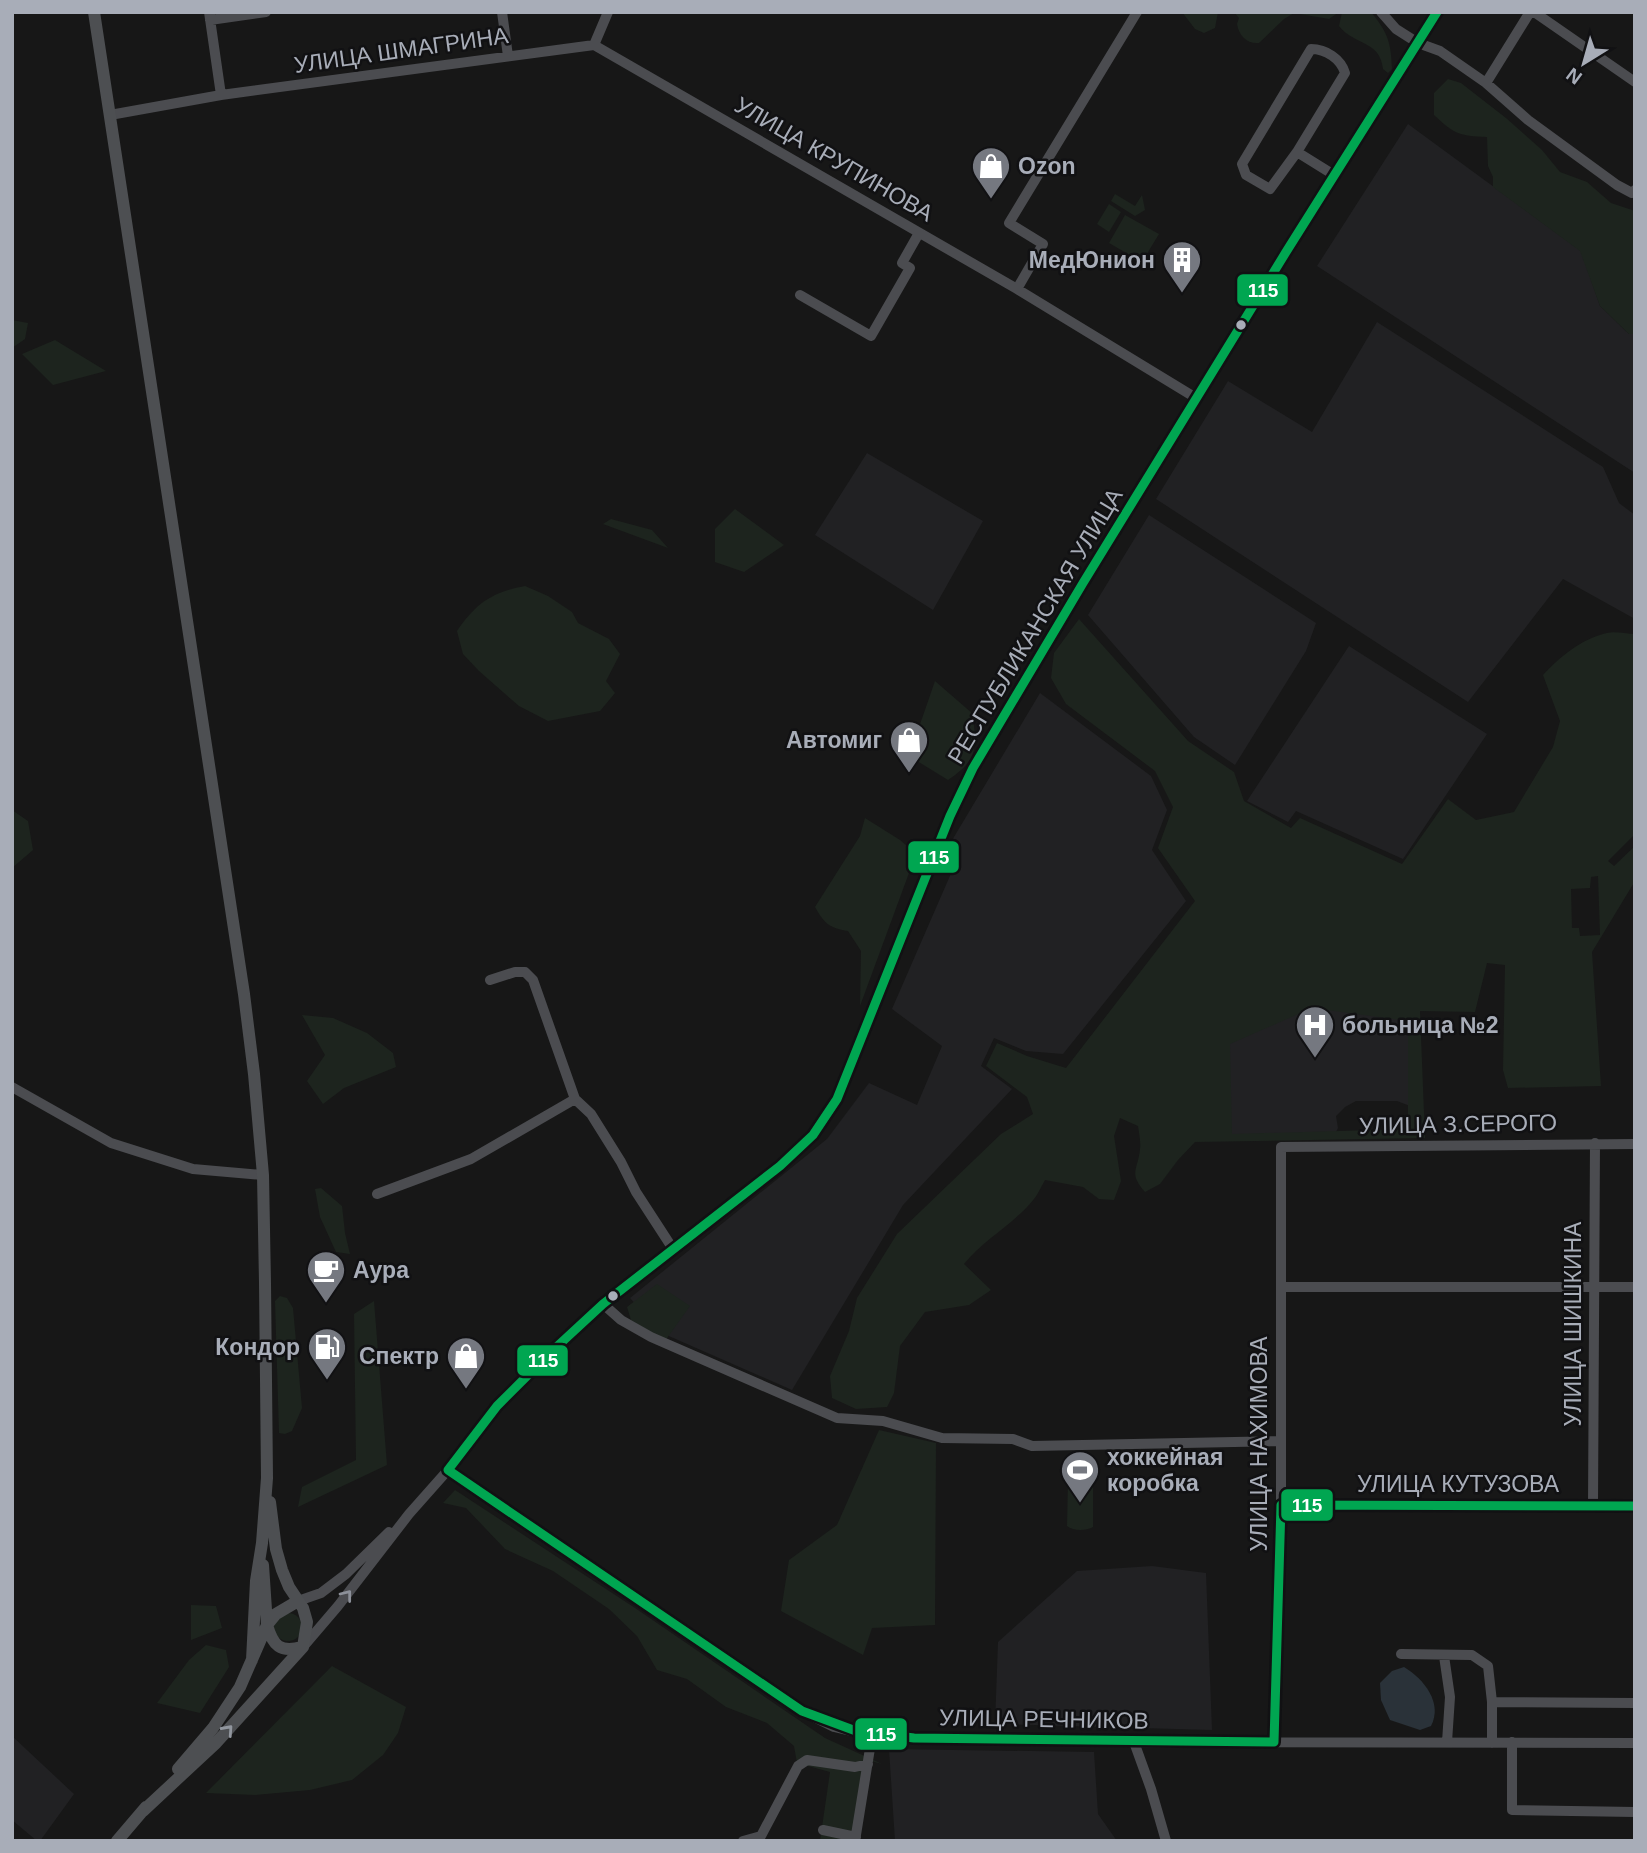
<svg xmlns="http://www.w3.org/2000/svg" width="1647" height="1853" font-family="Arial,sans-serif">
	<style>
		.built { fill: #212123 }
		.green { fill: #1d241e; fill-rule: evenodd }
		.water { fill: #2a3239 }
		.lines { fill: none; stroke-linecap: round; stroke-linejoin: round }
		.minor { stroke: #4b4c50; stroke-width: 10 }
		.major { stroke: #4d4f52; stroke-width: 12 }
		.bus-1-casing { stroke: #111113; stroke-width: 14 }
		.bus-1 { stroke: #00a651; stroke-width: 9 }
		.oneway { stroke: #8c9099 }
		.oneway2 { stroke: #91969e }
		.bus-dot { fill: #a8adb8; stroke: #111113; stroke-width: 2.5 }
		.labels { text-anchor: middle; stroke-width: 5; stroke-linejoin: round; paint-order: stroke }
		.street-label { font-size: 23px; fill: #a8adb8; stroke: #111113 }
		.poi-label { font-size: 23px; font-weight: bold; fill: #a8adb8; stroke: #111113; text-anchor: start }
		.line-badge { stroke: #111113; stroke-width: 2.5 }
		.badge-label { font-size: 19px; text-anchor: middle; font-weight: bold; fill: #fff }
	</style>
	<rect width="100%" height="100%" fill="#171717"/>
	<path class="built" d="M 1408,124 L 1581,251 L 1600,306 L 1629,334 L 1635,334 L 1635,473 L 1317,266 Z
		M 1377,322 L 1603,467 L 1619,503 L 1635,515 L 1635,619 L 1563,579 L 1468,702 L 1156,499 L 1228,381 L 1312,432 Z
		M 867,453 L 983,521 L 933,610 L 815,535 Z
		M 1149,515 L 1316,623 L 1306,651 L 1235,765 L 1194,737 L 1088,615 Z
		M 1349,646 L 1487,734 L 1403,859 L 1296,811 L 1288,822 L 1247,801 Z
		M 1040,693 L 1151,776 L 1167,810 L 1152,850 L 1186,901 L 1063,1054 L 1026,1051 L 994,1038 L 981,1066 L 1012,1089 L 903,1205 L 792,1390 L 662,1333 L 630,1298 L 827,1139 L 869,1083 L 917,1105 L 942,1046 L 892,1009 L 959,855 L 951,842 Z
		M 1330,986 L 1420,1025 L 1423,1111 L 1397,1101 L 1356,1101 L 1345,1107 L 1336,1116 L 1338,1128 L 1334,1136 L 1215,1135 L 1228,1036 Z
		M 1152,1566 L 1206,1573 L 1212,1730 L 995,1724 L 998,1642 L 1077,1571 Z
		M 12,1736 L 74,1794 L 40,1841 L 37,1841 L 12,1820 Z
		M 889,1749 L 1094,1752 L 1098,1814 L 1117,1841 L 895,1841 Z"/>
	<path class="green" d="M 1182,12 L 1218,12 L 1215,28 L 1204,33 L 1195,29 Z
		M 1234,12 L 1339,12 L 1329,19 L 1294,13 L 1284,19 L 1259,43 C 1247,44 1239,36 1237,24 L 1239,18 Z
		M 1342,12 L 1371,12 C 1388,33 1391,42 1392,69 L 1388,73 L 1383,69 C 1380,40 1355,46 1339,26 Z
		M 1448,79 L 1461,83 L 1506,118 L 1542,150 L 1560,172 L 1587,182 L 1611,203 L 1635,211 L 1635,334 L 1629,334 L 1600,306 L 1580,251 L 1493,187 L 1493,177 L 1488,166 L 1487,137 C 1459,136 1454,134 1434,115 L 1434,93 Z
		M 1115,194 L 1135,206 L 1142,195 L 1145,210 L 1135,216 L 1111,201 Z
		M 1109,204 L 1121,212 L 1109,232 L 1097,224 Z
		M 1125,215 L 1159,234 L 1142,262 L 1109,243 Z
		M 12,320 L 28,323 L 25,339 L 12,348 Z
		M 55,340 L 106,371 L 53,385 L 22,354 Z
		M 735,509 L 784,545 L 744,572 L 715,562 L 715,529 Z
		M 611,519 L 652,530 L 668,548 L 603,524 Z
		M 525,586 L 548,596 L 572,612 L 578,623 L 609,639 L 620,654 L 606,681 L 615,693 L 600,711 L 548,721 L 519,706 L 479,671 L 463,654 L 457,631 C 476,603 492,592 525,586 Z
		M 1079,619 L 1188,741 L 1234,772 L 1244,801 L 1291,828 L 1300,818 L 1402,864 L 1448,799 L 1476,820 L 1514,812 L 1553,747 L 1560,721 L 1543,675 C 1561,656 1581,639 1607,633 C 1615,631 1626,634 1635,634 L 1635,834 L 1608,861 L 1614,866 L 1635,846 L 1635,881 L 1592,952 L 1601,1086 L 1508,1088 L 1503,1070 L 1505,965 L 1487,963 L 1475,1012 L 1420,1011 L 1425,1138 L 1195,1142 L 1178,1160 L 1160,1184 L 1145,1192 C 1128,1173 1138,1170 1140,1149 C 1141,1142 1139,1133 1138,1126 L 1120,1118 L 1114,1136 L 1121,1181 L 1114,1200 L 1099,1199 L 1083,1187 L 1045,1180 C 1041,1187 1038,1194 1034,1199 C 1014,1224 984,1239 964,1264 L 991,1290 L 969,1305 L 925,1312 L 900,1346 L 894,1393 L 887,1407 L 856,1409 L 832,1398 L 830,1376 L 849,1331 L 857,1298 L 897,1234 L 1001,1134 L 1033,1114 L 1027,1097 L 986,1066 L 997,1043 L 1027,1056 L 1066,1068 L 1195,901 L 1158,848 L 1173,807 L 1155,771 L 1066,704 L 1051,678 L 1054,653 ZM 1598,876 L 1600,935 L 1580,936 L 1579,928 L 1572,928 L 1571,889 L 1590,888 L 1591,877 ZM 1312,1008 L 1408,1021 L 1408,1129 L 1232,1134 L 1230,1044 Z
		M 935,681 L 973,714 C 976,749 979,759 948,780 L 909,756 Z
		M 12,810 L 28,821 L 33,850 L 12,868 Z
		M 865,818 L 900,840 L 916,854 L 860,1006 L 861,951 L 848,931 C 829,928 824,923 815,907 L 860,836 Z
		M 302,1015 L 333,1018 L 367,1033 L 393,1053 L 396,1067 L 344,1088 L 323,1104 L 307,1081 L 325,1055 Z
		M 321,1188 L 342,1206 L 345,1233 L 350,1254 L 336,1252 L 320,1217 L 315,1189 Z
		M 657,1284 L 690,1306 L 665,1341 L 631,1320 L 627,1307 Z
		M 280,1296 L 287,1298 L 293,1308 L 302,1408 L 292,1431 L 285,1434 L 279,1433 L 275,1301 Z
		M 374,1301 L 387,1465 L 298,1507 L 302,1487 L 356,1460 L 354,1314 Z
		M 879,1430 L 936,1443 L 935,1625 L 872,1628 L 863,1655 L 781,1611 L 789,1560 L 837,1525 Z
		M 1071,1479 L 1090,1479 L 1093,1483 L 1093,1527 C 1086,1531 1073,1531 1067,1526 L 1068,1481 Z
		M 455,1490 L 635,1608 L 825,1738 L 882,1764 L 871,1761 L 856,1841 L 820,1841 L 830,1772 L 797,1763 L 794,1746 L 767,1723 L 726,1707 L 687,1679 L 657,1670 L 637,1636 L 609,1609 L 553,1571 L 505,1549 L 466,1508 L 443,1503 Z
		M 191,1605 L 216,1606 L 222,1628 L 191,1640 Z
		M274 1627a14 14 0 1 1 28 0a14 14 0 1 1-28 0Z
		M 206,1645 L 226,1650 L 229,1667 L 200,1713 L 157,1703 L 189,1660 Z
		M 332,1666 L 406,1707 L 398,1733 L 383,1755 L 352,1780 L 310,1790 L 255,1795 L 206,1793 Z"/>
	<path class="water" d="M 1404,1667 C 1424,1679 1443,1703 1431,1726 L 1420,1730 L 1390,1720 L 1381,1700 L 1380,1683 L 1392,1671 Z"/>
	<g class="lines">
		<path class="minor" d="M 209,12 L 221,95
			M 502,12 L 508,56
			M 1381,12 L 1396,29 L 1418,43 L 1440,51 L 1486,83 L 1528,120 L 1617,185 L 1632,193 L 1635,190
			M 1534,12 L 1635,82
			M 210,20 L 266,12
			M 594,45 L 1017,289 L 1196,398
			M 594,45 L 608,12
			M 1486,83 L 1530,12
			M 110,115 L 221,95 L 594,45
			M 1297,152 L 1270,189 L 1246,175 L 1242,164 L 1311,49 C 1326,49 1341,59 1345,73 L 1297,152 L 1334,175
			M 1017,289 L 1043,244 L 1009,223 L 1137,12
			M 800,295 L 871,336 L 910,268 L 902,263 L 919,233
			M 490,980 L 515,972 L 525,972 L 533,980 L 575,1099 L 591,1114 L 621,1162 L 636,1192 L 673,1249
			M 12,1087 L 111,1143 L 193,1169 L 263,1175
			M 377,1194 L 471,1159 L 575,1099
			M 1281,1287 L 1635,1287
			M 603,1304 L 621,1320 L 651,1337 L 837,1418 L 883,1421 L 942,1438 L 1013,1439 L 1032,1446 L 1281,1441
			M 448,1470 L 802,1711 L 834,1727 L 872,1736 L 1134,1742 L 1635,1743
			M 1281,1505 L 1635,1506
			M 1593,1506 L 1595,1143
			M 298,1601 L 321,1593 L 346,1574 L 389,1532
			M 303,1647 L 338,1606 L 409,1514 L 448,1470 L 497,1406 L 603,1304 L 780,1166 L 813,1135 L 837,1099 L 950,816 L 973,768 L 1083,583 L 1286,252 L 1437,12
			M 1401,1654 L 1472,1655 L 1488,1666 L 1492,1702 L 1635,1703
			M 1444,1656 L 1450,1697 L 1447,1742
			M 1134,1742 L 1151,1789 L 1166,1841
			M 1274,1742 L 1281,1505 L 1281,1147 L 1635,1144
			M 1512,1742 L 1512,1810 L 1635,1812
			M 1492,1743 L 1492,1702
			M 823,1830 L 856,1837
			M 743,1841 L 761,1836 L 798,1766 L 807,1760 L 855,1767 L 868,1764
			M 855,1841 L 872,1736"/>
		<path class="major" d="M 94,12 L 244,994 L 254,1074 L 263,1175 L 265,1283 L 267,1478 L 262,1543 L 256,1581 L 252,1660
			M 298,1601 L 276,1614 L 267,1625 C 273,1646 280,1653 302,1647
			M 178,1769 L 213,1728 L 240,1687 L 267,1625 L 263,1565
			M 143,1811 L 216,1743 L 303,1647 L 307,1622 L 303,1608 L 289,1587 L 282,1570 L 276,1549 L 270,1502
			M 117,1841 L 146,1807"/>
		<g class="bus-1-casing">
			<path id="bus-1" d="M 1437,12 L 1286,252 L 1083,583 L 973,768 L 950,816 L 837,1099 L 813,1135 L 780,1166 L 603,1304 L 550,1353 L 497,1406 L 448,1470 L 802,1711 L 856,1731 L 914,1738 L 1274,1742 L 1281,1505 L 1635,1506"/>
		</g>
		<use href="#bus-1" class="bus-1"/>
	</g>
	<defs><path id="oneway-chevron" d="M-2-3.5L2.5 0L-2 3.5" fill="none" stroke-width="1.6" stroke-linecap="round" stroke-linejoin="round" transform="scale(1.75)"/></defs>
	<use class="oneway" href="#oneway-chevron" transform="translate(347 1595) rotate(-52)"/>
	<use class="oneway2" href="#oneway-chevron" transform="translate(228 1730) rotate(-48)"/>
	<defs>
		<g id="shop-pin" transform="scale(2.0125)"><path d="M0 17L-7.5 6A9.5 9.5 0 1 1 7.5 6Z" fill="#757880" stroke="#111113"/><path d="M-5-2.5h2.3a2.7 3.5 0 0 1 5.4 0H5L5.5 6h-11ZM-1.5-2.5h3a1.5 2.3 0 0 0-3 0Z" fill="#fff"/></g>
		<g id="building-pin" transform="scale(2.0125)"><path d="M0 17L-7.5 6A9.5 9.5 0 1 1 7.5 6Z" fill="#757880" stroke="#111113"/><path d="M-4-6H4V6H1V3H-1V6H-4ZM-2.5-4.3h1.7v1.8h-1.7ZM.8-4.3h1.7v1.8H.8ZM-2.5-1h1.7V.8h-1.7ZM.8-1h1.7V.8H.8Z" fill="#fff"/></g>
		<g id="hospital-pin" transform="scale(2.0125)"><path d="M0 17L-7.5 6A9.5 9.5 0 1 1 7.5 6Z" fill="#757880" stroke="#111113"/><path d="M-5-5h3v3.5h4V-5h3V5h-3V1.5h-4V5h-3Z" fill="#fff"/></g>
		<g id="cafe-pin" transform="scale(2.0125)"><path d="M0 17L-7.5 6A9.5 9.5 0 1 1 7.5 6Z" fill="#757880" stroke="#111113"/><path d="M-5.5-4.5H6V0H3Q3 3.5 0 3.5H-2.5Q-5.5 3.5-5.5 0ZM3-3.2v2h1.7v-2ZM-6 4.5H4V6H-6Z" fill="#fff"/></g>
		<g id="fuel-pin" transform="scale(2.0125)"><path d="M0 17L-7.5 6A9.5 9.5 0 1 1 7.5 6Z" fill="#757880" stroke="#111113"/><path d="M-5.5-6h7V0h2V4h1.3V-2.5L3-4.5l.8-.8L6-3V5H2.5V1h-1V6h-7ZM-4.2-4.7v3.2H.2V-4.7Z" fill="#fff"/></g>
		<g id="stadium-pin" transform="scale(2.0125)"><path d="M0 17L-7.5 6A9.5 9.5 0 1 1 7.5 6Z" fill="#757880" stroke="#111113"/><path d="M0-5a6.5 5 0 1 0 0 10a6.5 5 0 1 0 0-10ZM-3.5-1.8h7v3.6h-7Z" fill="#fff"/></g>
	</defs>
	<g fill-rule="evenodd">
		<use href="#shop-pin" x="991" y="166"/>
		<use href="#building-pin" x="1182" y="260"/>
		<use href="#shop-pin" x="909" y="740"/>
		<use href="#hospital-pin" x="1315" y="1025"/>
		<use href="#cafe-pin" x="326" y="1270"/>
		<use href="#fuel-pin" x="327" y="1347"/>
		<use href="#shop-pin" x="466" y="1356"/>
		<use href="#stadium-pin" x="1080" y="1470"/>
	</g>
	<g class="bus-dot">
		<circle cx="1241" cy="325" r="6"/>
		<circle cx="613" cy="1296" r="6"/>
	</g>
	<g class="labels">
		<g class="street-label">
			<text transform="translate(401 50) rotate(-8)" y="8">УЛИЦА ШМАГРИНА</text>
			<text transform="translate(834 159) rotate(30)" y="8">УЛИЦА КРУПИНОВА</text>
			<text transform="translate(1035 626) rotate(-59)" y="8">РЕСПУБЛИКАНСКАЯ УЛИЦА</text>
			<text transform="translate(1458 1124) rotate(-1)" y="8">УЛИЦА З.СЕРОГО</text>
			<text transform="translate(1573 1324) rotate(-90)" y="8">УЛИЦА ШИШКИНА</text>
			<text transform="translate(1259 1444) rotate(-90)" y="8">УЛИЦА НАХИМОВА</text>
			<text x="1458" y="1492">УЛИЦА КУТУЗОВА</text>
			<text transform="translate(1044 1719) rotate(1)" y="8">УЛИЦА РЕЧНИКОВ</text>
		</g>
		<g class="poi-label">
			<text x="1018" y="174">Ozon</text>
			<text x="1155" y="268" text-anchor="end">МедЮнион</text>
			<text x="882" y="748" text-anchor="end">Автомиг</text>
			<text x="1342" y="1033">больница №2</text>
			<text x="353" y="1278">Аура</text>
			<text x="300" y="1355" text-anchor="end">Кондор</text>
			<text x="439" y="1364" text-anchor="end">Спектр</text>
			<text x="1107" y="1465">хоккейная<tspan x="1107" dy="26">коробка</tspan></text>
		</g>
	</g>
	<g class="line-badge">
		<rect x="1236" y="273" width="53" height="34" rx="7" fill="#00a651"/>
		<rect x="907" y="840" width="53" height="34" rx="7" fill="#00a651"/>
		<rect x="516" y="1344" width="53" height="33" rx="7" fill="#00a651"/>
		<rect x="1280" y="1488" width="54" height="34" rx="7" fill="#00a651"/>
		<rect x="854" y="1717" width="54" height="34" rx="7" fill="#00a651"/>
	</g>
	<g class="badge-label">
		<text x="1263" y="297">115</text>
		<text x="934" y="864">115</text>
		<text x="543" y="1367">115</text>
		<text x="1307" y="1512">115</text>
		<text x="881" y="1741">115</text>
	</g>
	<rect width="1647" height="1853" fill="none" stroke="#a8adb8" stroke-width="28"/>
	<g transform="translate(1584 63) rotate(217)" stroke="#111113" stroke-width="5" paint-order="stroke">
	<path d="M0-5L12 26L0 18L-12 26Z" fill="#a8adb8"/>
	<text y="-10" font-size="19" font-weight="bold" text-anchor="middle" fill="#a8adb8">N</text>
	</g>
</svg>
